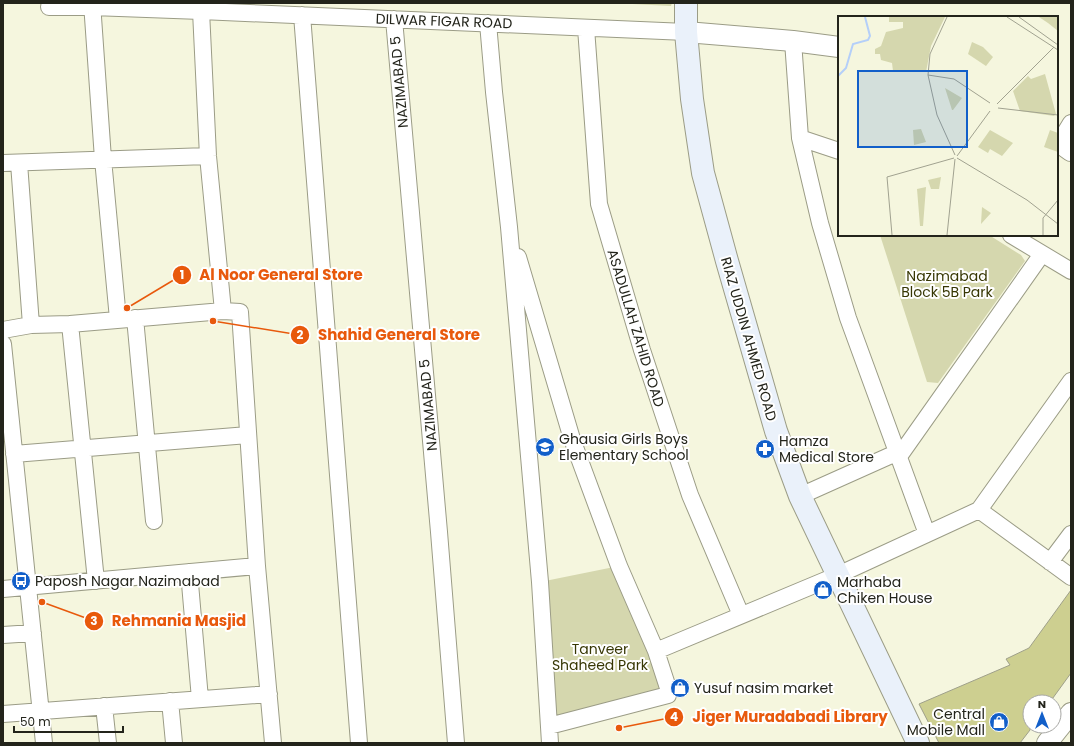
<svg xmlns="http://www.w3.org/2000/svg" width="1074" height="746" font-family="Poppins,sans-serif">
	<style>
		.green { fill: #d5d7ae }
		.building { fill: #cdcf90; stroke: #9fa08a }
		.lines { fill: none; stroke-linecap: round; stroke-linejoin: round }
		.minor-casing { stroke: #9b9c86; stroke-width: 18 }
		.tertiary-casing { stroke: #9b9c86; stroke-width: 22 }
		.secondary-casing { stroke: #9b9c86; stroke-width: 24 }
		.minor { stroke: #fff; stroke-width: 16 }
		.tertiary { stroke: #fff; stroke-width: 20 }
		.secondary { stroke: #eaf1fa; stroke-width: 22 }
		.labels { text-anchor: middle; stroke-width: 4; stroke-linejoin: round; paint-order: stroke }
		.street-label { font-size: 14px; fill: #23241b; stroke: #fff }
		.park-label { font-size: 14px; fill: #373704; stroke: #fff }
		.poi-label { font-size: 14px; fill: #23241b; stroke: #fff; text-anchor: start }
		.inset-river { fill: none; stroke: #b4cff9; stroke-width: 2 }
		.inset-road { fill: none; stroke: #a1a290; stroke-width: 1 }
		.view { fill: #125fc9; fill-opacity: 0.15; stroke: #125fc9; stroke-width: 2 }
		.inset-edge { fill: none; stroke: #23241b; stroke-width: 2 }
		.leader { fill: none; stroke: #e8590c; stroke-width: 1.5 }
		.callout-dot { fill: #e8590c; stroke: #fff; stroke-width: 1.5 }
		.mark-label { font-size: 12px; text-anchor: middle; font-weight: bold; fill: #fff }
		.callout-label { font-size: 15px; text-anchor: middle; font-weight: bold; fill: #e8590c; stroke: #fff; stroke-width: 4; stroke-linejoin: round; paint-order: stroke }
	</style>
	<rect width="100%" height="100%" fill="#f5f6de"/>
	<path class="green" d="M 613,3 L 672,3 L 671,6 Z
		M 880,235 L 989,235 L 1021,255 L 1025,261 L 938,383 L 927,382 Z
		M 619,566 L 668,695 L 549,726 L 540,582 Z"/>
	<path class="building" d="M 1071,590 L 1071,673 L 1050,702 L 1030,702 L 1030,730 L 1020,743 L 939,743 L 919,704 L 1010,665 L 1006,659 L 1029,648 Z"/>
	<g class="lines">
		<g class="minor-casing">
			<path id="minor" d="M 92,3 L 103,159 L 118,319
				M 49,7 L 92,7 L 201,11 L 686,32
				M 201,11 L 208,156 L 223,311
				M 302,15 L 359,743
				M 394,19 L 439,532 L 456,743
				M 488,23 L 494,92 L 509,227 L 540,582 L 550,743
				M 586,28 L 599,204 L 642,350 L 690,495 L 741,615
				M 793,41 L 800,138 L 820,223 L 848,318 L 927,534
				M 800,138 L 839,151
				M 1057,146 L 1071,123
				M 3,163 L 208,156
				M 19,163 L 31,325
				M 1011,235 L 1071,271
				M 518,257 L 572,439 L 619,566 L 656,651 L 669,691 L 668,695 L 549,726
				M 135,318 L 154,521
				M 70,324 L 96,581
				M 3,330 L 31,325 L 70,324 L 223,311 L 240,312 L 257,566 L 273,743
				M 3,344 L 44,743
				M 14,454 L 248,435
				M 898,458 L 1042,254
				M 800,496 L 896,453
				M 979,510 L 1071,381
				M 1050,562 L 1071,534
				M 189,572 L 200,699
				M 3,589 L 257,566
				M 3,635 L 33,633
				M 656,651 L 838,575 L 979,510 L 1071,577
				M 170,701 L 174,743
				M 104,706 L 108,743
				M 3,714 L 269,694"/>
		</g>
		<g class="tertiary-casing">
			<path id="tertiary" d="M 686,32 L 793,41 L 839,47
				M 1057,141 L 1071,151
				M 1047,743 L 1071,713"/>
		</g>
		<g class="secondary-casing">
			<path id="secondary" d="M 686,3 L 686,32 L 692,99 L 703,173 L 727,261 L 776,431 L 800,496 L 918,743"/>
		</g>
		<use href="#minor" class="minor"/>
		<use href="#tertiary" class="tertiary"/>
		<use href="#secondary" class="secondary"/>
	</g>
	<defs>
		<g id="school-disc" transform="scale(1)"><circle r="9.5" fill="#125fc9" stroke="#fff"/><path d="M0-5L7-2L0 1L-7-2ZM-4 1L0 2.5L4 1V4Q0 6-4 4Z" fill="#fff"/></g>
		<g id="pharmacy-disc" transform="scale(1)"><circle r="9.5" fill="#125fc9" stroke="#fff"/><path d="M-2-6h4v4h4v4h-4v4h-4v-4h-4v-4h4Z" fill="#fff"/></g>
		<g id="bus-disc" transform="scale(1)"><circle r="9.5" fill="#125fc9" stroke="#fff"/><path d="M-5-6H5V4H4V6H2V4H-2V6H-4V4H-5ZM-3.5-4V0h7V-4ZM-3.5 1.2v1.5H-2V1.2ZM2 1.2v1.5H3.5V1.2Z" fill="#fff"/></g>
		<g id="shop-disc" transform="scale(1)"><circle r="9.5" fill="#125fc9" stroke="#fff"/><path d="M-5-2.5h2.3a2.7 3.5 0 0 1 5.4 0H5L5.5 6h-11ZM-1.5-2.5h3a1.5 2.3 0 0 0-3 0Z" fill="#fff"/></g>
	</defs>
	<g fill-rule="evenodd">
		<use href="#school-disc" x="545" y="447"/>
		<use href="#pharmacy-disc" x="765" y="449"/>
		<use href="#bus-disc" x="21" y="581"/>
		<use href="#shop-disc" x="823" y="590"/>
		<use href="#shop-disc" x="680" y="688"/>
		<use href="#shop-disc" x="999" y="722"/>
	</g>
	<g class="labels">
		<g class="street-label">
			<text transform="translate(444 21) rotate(2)" y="5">DILWAR FIGAR ROAD</text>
			<text transform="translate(399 82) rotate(-95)" y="5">NAZIMABAD 5</text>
			<text transform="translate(636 328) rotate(73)" y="5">ASADULLAH ZAHID ROAD</text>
			<text transform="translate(749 339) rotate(74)" y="5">RIAZ UDDIN AHMED ROAD</text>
			<text transform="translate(428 405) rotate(-95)" y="5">NAZIMABAD 5</text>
		</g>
		<g class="park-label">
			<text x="947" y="281">Nazimabad<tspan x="947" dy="16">Block 5B Park</tspan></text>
			<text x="600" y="654">Tanveer<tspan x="600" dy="16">Shaheed Park</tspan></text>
		</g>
		<g class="poi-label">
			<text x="559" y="444">Ghausia Girls Boys<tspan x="559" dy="16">Elementary School</tspan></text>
			<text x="779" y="446">Hamza<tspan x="779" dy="16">Medical Store</tspan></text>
			<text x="35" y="586">Paposh Nagar Nazimabad</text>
			<text x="837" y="587">Marhaba<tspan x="837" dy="16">Chiken House</tspan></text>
			<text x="694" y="693">Yusuf nasim market</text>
			<text x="985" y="719" text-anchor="end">Central<tspan x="985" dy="16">Mobile Mall</tspan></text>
		</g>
	</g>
	<g transform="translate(838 16)">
		<rect width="220" height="220" fill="#f5f6de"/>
		<path d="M 51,1 L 107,1 L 93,30 L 88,56 L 55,55 L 54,47 L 43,44 L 42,38 L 37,38 L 37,33 L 43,30 L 48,16 L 65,12 L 65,6 L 51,6 ZM 201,1 L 220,1 L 220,15 L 210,7 ZM 134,26 L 145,31 L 155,41 L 148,50 L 130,38 ZM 207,58 L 218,98 L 216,100 L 182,95 L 175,75 L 190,60 L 193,63 ZM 107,72 L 124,82 L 115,94 L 114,94 ZM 83,113 L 88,126 L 76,129 L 75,114 ZM 152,114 L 175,127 L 164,140 L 152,133 L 150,137 L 140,131 ZM 212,114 L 220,117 L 220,136 L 206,131 ZM 103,161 L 101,173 L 93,173 L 90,164 ZM 88,171 L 85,210 L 82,210 L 79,173 ZM 144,191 L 153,197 L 143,208 Z" fill="#d5d7ae"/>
		<path class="inset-river" d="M 0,60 L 8,52 L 15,28 L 30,24 L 32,20 L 27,1"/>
		<path class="inset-road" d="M 109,1 L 92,38 L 90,59 L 99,99 L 117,139M 169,1 L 220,34M 181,1 L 220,29M 90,59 L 116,63 L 152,87M 159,88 L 216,31M 160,92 L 220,99M 119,140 L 152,95M 119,142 L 189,184 L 220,208M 54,219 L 49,161 L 116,142M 109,219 L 117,143M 205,219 L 205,202 L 220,184"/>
		<path class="view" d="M 20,55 L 129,55 L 129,131 L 20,131 Z"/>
		<rect width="220" height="220" class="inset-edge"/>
	</g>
	<path class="leader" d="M127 308L182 275M213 321L300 335M42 602L94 621M619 728L674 717"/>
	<g class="callout-dot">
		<circle cx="127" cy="308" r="4"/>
		<circle cx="213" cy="321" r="4"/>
		<circle cx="42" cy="602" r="4"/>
		<circle cx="619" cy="728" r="4"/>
		<circle cx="182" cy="275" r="10"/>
		<circle cx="300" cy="335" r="10"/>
		<circle cx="94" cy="621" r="10"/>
		<circle cx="674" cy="717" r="10"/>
	</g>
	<g class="mark-label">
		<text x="182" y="279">1</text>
		<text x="300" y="339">2</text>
		<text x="94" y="625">3</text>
		<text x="674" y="721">4</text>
	</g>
	<g class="callout-label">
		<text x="281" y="280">Al Noor General Store</text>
		<text x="399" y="340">Shahid General Store</text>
		<text x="179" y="626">Rehmania Masjid</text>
		<text x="790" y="722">Jiger Muradabadi Library</text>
	</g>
	<rect width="1074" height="746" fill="none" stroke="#23241b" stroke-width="8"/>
	<g transform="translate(1042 714)"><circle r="19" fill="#ffffff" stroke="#a7a7a4"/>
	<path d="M0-3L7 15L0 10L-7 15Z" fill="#125fc9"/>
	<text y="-6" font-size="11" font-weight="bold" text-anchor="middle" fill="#23241b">N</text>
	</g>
	<path d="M14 726v6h109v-6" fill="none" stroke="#23241b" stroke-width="2"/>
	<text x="20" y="726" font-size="12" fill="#23241b" stroke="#ffffff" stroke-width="3" paint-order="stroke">50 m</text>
</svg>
